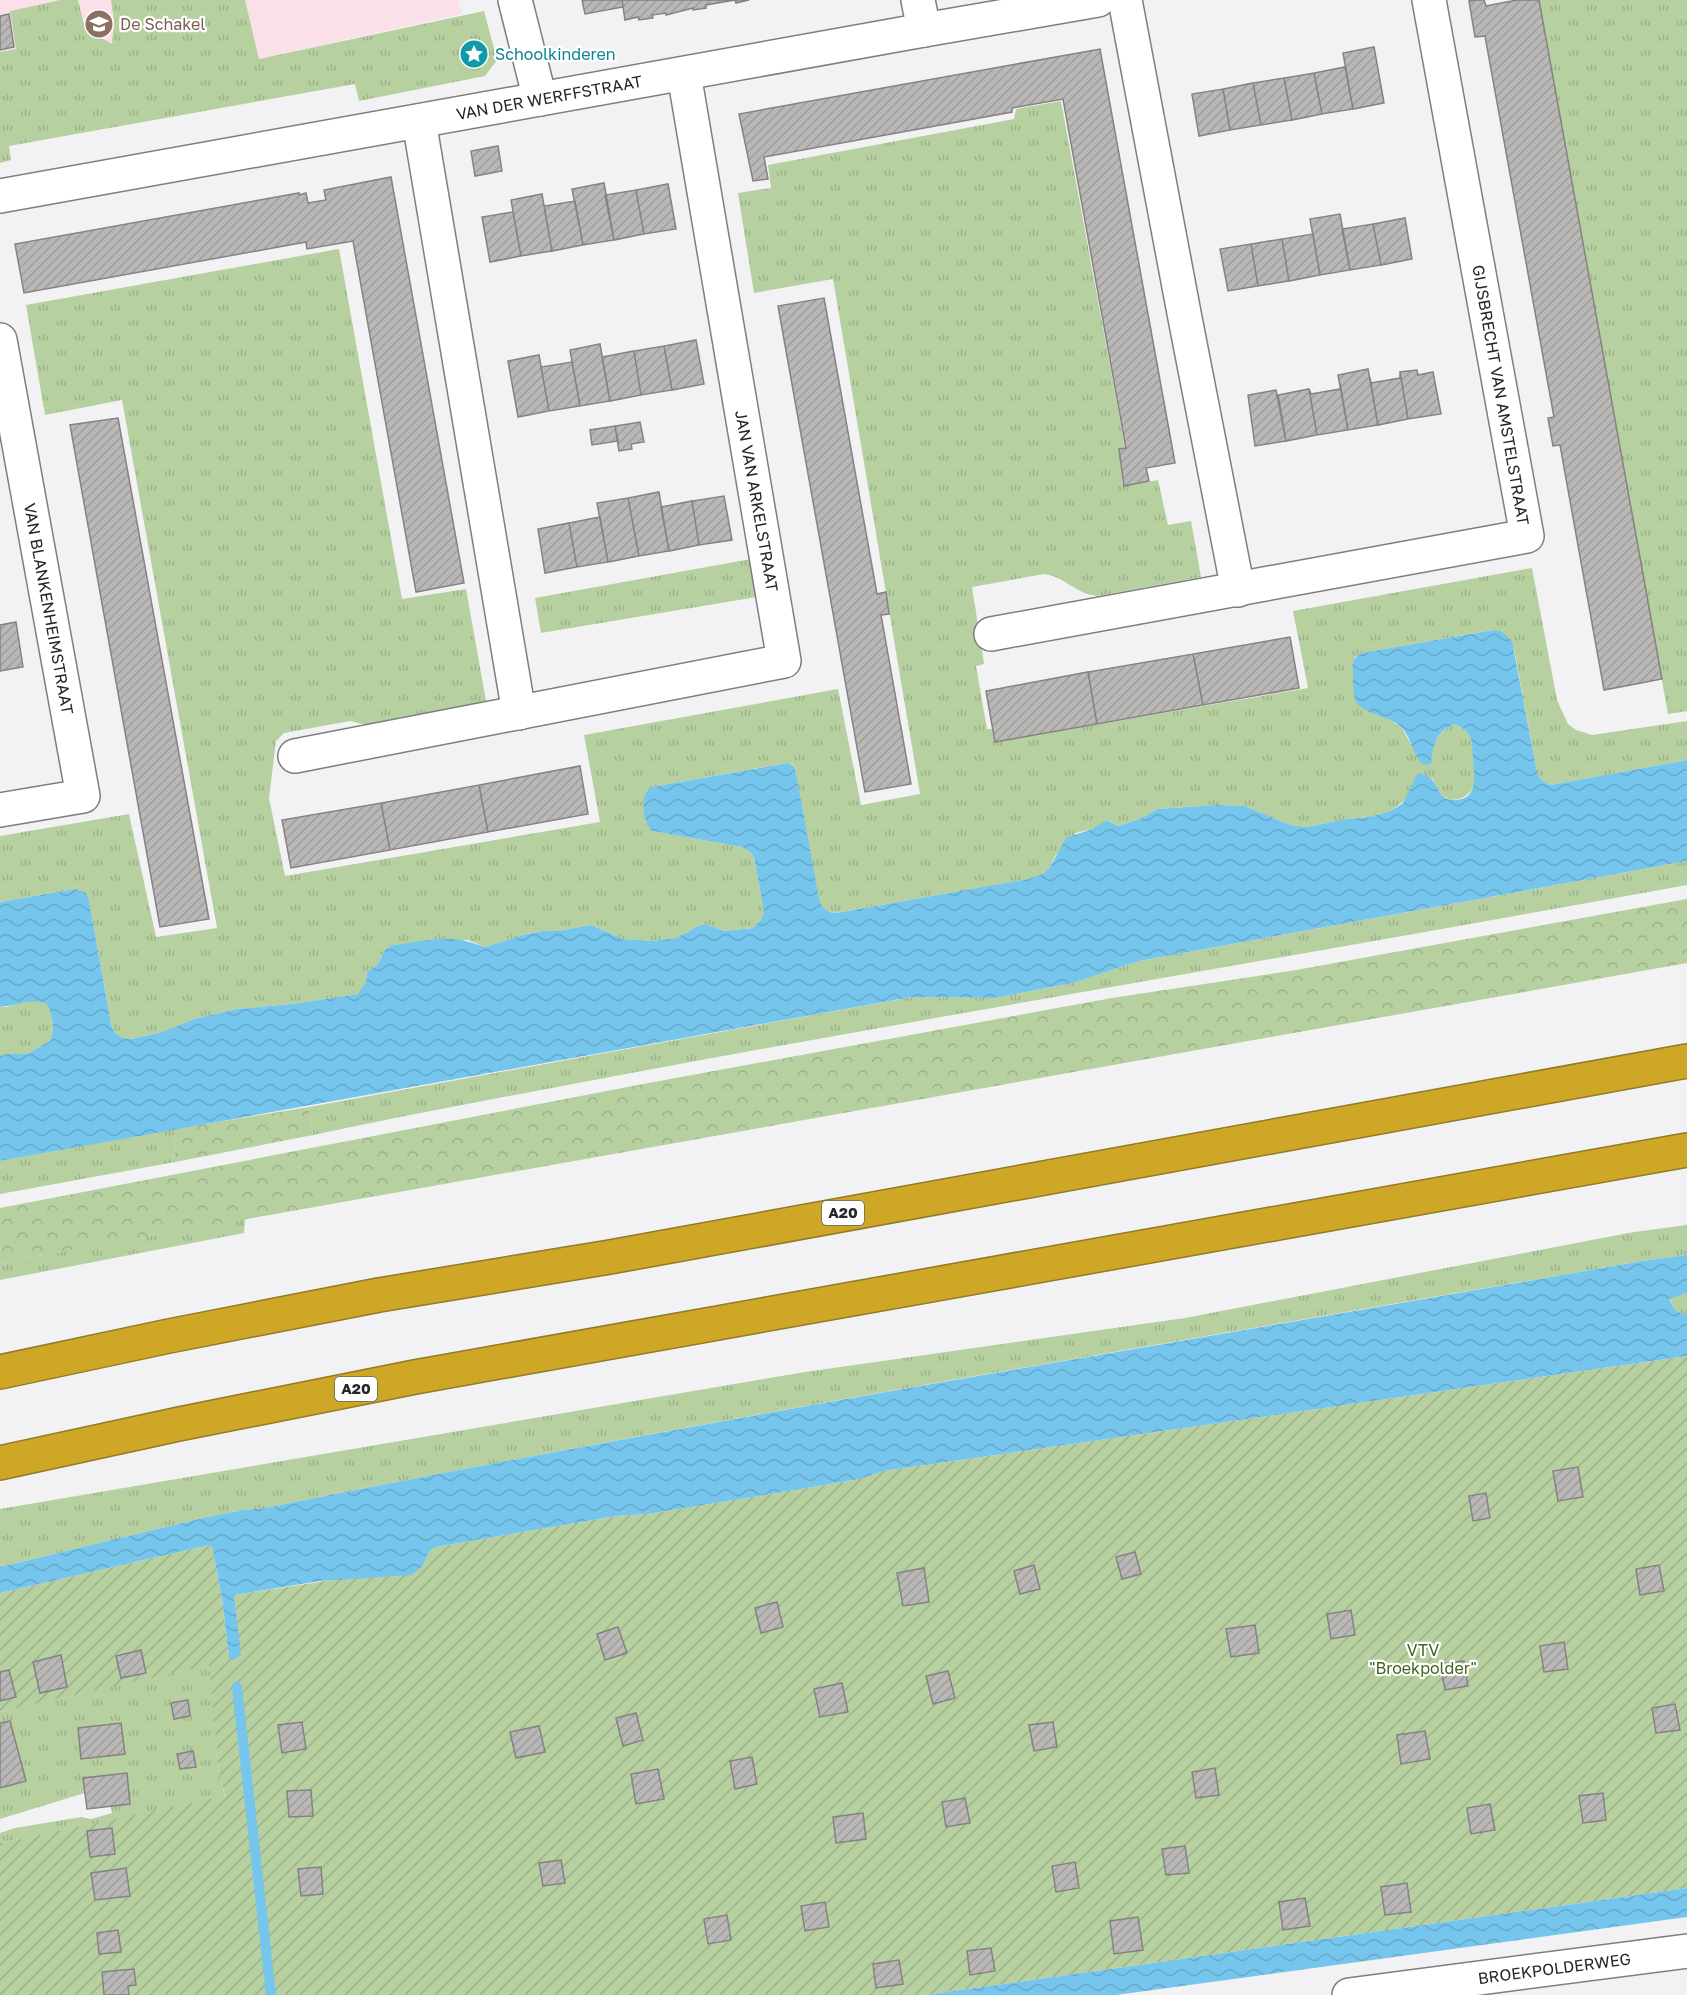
<svg xmlns="http://www.w3.org/2000/svg" width="1687" height="1995" font-family="'Golos Text',sans-serif">
	<style>
		.education { fill: #fae1e9 }
		.grass { fill: url(#grass-tufts) }
		.forest { fill: url(#forest-crowns) }
		.garden { fill: url(#garden-furrows) }
		.water { fill: url(#water-waves) }
		.lines { fill: none; stroke-linecap: round; stroke-linejoin: round }
		.stream { stroke: #75c5ed; stroke-width: 10 }
		.building { fill: url(#building-hatch); stroke: #848282; stroke-width: 1.5 }
		.minor-casing { stroke: #7e7e80; stroke-width: 36 }
		.highway-casing { stroke: #937a26; stroke-width: 36 }
		.minor { stroke: #fff; stroke-width: 33 }
		.highway { stroke: #cea726; stroke-width: 33 }
		.labels { text-anchor: middle; stroke-width: 4.5; stroke-linejoin: round; paint-order: stroke }
		.shield { fill: #fff; stroke: #666767; stroke-width: 1.5 }
		.shield-label { font-size: 15px; font-weight: bold; fill: #252626 }
		.education-label { font-size: 16px; fill: #785e54; stroke: #fff; text-anchor: start }
		.culture-label { font-size: 16px; fill: #0d838f; stroke: #fff; text-anchor: start }
		.street-label { font-size: 16px; fill: #252626; stroke: #fff }
		.park-label { font-size: 16px; fill: #43621f; stroke: #fff }
	</style>
	<defs>
		<pattern id="grass-tufts" width="24" height="20" patternUnits="userSpaceOnUse" patternTransform="scale(1.5)"><rect width="24" height="20" fill="#b6d09f"/><path d="M3 7l-1-3M5 7V3M7 7l1-3M15 17l-1-3M17 17v-4M19 17l1-3" fill="none" stroke="#9cb289"/></pattern>
		<pattern id="forest-crowns" width="20" height="18" patternUnits="userSpaceOnUse" patternTransform="scale(1.5)"><rect width="20" height="18" fill="#b6d09f"/><path d="M2 6a3 3 0 1 1 6 0M12 15a3 3 0 1 1 6 0" fill="none" stroke="#9cb289"/></pattern>
		<pattern id="garden-furrows" width="10" height="10" patternUnits="userSpaceOnUse" patternTransform="scale(1.5)"><rect width="10" height="10" fill="#b6d09f"/><path d="M-1 1l2-2M0 10L10 0M9 11l2-2" fill="none" stroke="#9cb289"/></pattern>
		<pattern id="water-waves" width="16" height="10" patternUnits="userSpaceOnUse" patternTransform="scale(1.5)"><rect width="16" height="10" fill="#75c5ed"/><path d="M0 5q4-4 8 0t8 0" fill="none" stroke="#65a9cb"/></pattern>
		<pattern id="building-hatch" width="6" height="6" patternUnits="userSpaceOnUse" patternTransform="scale(1.5)"><rect width="6" height="6" fill="#b9b8b7"/><path d="M-1 1l2-2M0 6l6-6M5 7l2-2" fill="none" stroke="#9f9e9d"/></pattern>
	</defs>
	<rect width="100%" height="100%" fill="#f2f2f4"/>
	<path class="education" d="M 0,0 L 58,0 L 10,11 L 16,49 L 0,52 Z
		M 78,0 L 111,0 L 114,21 L 112,44 L 85,28 Z
		M 245,0 L 458,0 L 462,14 L 259,59 Z"/>
	<path class="grass" d="M 60,0 L 78,0 L 85,28 L 112,44 L 114,21 L 111,0 L 245,0 L 259,59 L 484,11 L 497,60 L 485,76 L 359,101 L 355,84 L 9,146 L 11,160 L 0,163 L 0,52 L 16,49 L 10,11 Z
		M 1539,0 L 1687,0 L 1687,711 L 1668,714 Z
		M 1061,101 L 1125,447 L 1119,449 L 1123,486 L 1158,480 L 1168,525 L 1191,521 L 1201,577 L 1098,596 C 1077,595 1064,576 1044,574 L 972,587 L 984,664 L 976,666 L 987,729 L 992,729 L 995,742 L 1308,688 L 1293,611 L 1532,568 L 1557,700 L 1568,724 L 1576,730 L 1592,735 L 1687,721 L 1687,760 L 1551,785 C 1543,782 1540,780 1537,772 L 1514,649 L 1501,631 L 1492,630 L 1361,653 L 1355,657 L 1364,709 L 1387,718 L 1401,727 L 1411,744 L 1432,759 C 1431,743 1440,731 1454,724 C 1459,727 1466,729 1469,734 C 1474,742 1477,782 1472,789 C 1466,800 1449,804 1441,794 C 1437,790 1435,783 1432,778 L 1391,811 L 1369,817 L 1346,819 L 1307,827 L 1291,825 L 1244,806 L 1216,805 L 1159,809 L 1142,818 L 1118,826 L 1108,820 L 1092,829 L 1076,833 L 1055,856 L 1050,867 L 1044,873 L 1029,879 L 835,913 L 824,910 L 820,905 L 796,772 L 794,765 L 787,763 L 651,787 L 652,831 L 742,847 L 750,852 L 754,857 L 764,912 L 763,919 L 753,928 L 724,931 L 708,925 L 700,925 L 676,938 L 651,941 L 623,939 L 591,925 L 558,931 L 543,931 L 523,935 L 485,947 L 468,940 L 392,945 L 385,950 L 378,964 L 367,972 L 366,982 L 359,994 L 300,1003 L 237,1009 L 194,1019 L 162,1032 L 131,1039 L 123,1038 L 115,1033 L 111,1024 L 89,901 L 75,889 L 0,902 L 0,836 L 129,814 L 156,937 L 217,928 L 122,400 L 45,415 L 26,305 L 339,249 L 402,599 L 466,589 L 486,701 L 476,709 L 379,728 L 350,721 L 284,733 L 276,741 L 269,798 L 285,876 L 600,822 L 584,735 L 838,689 L 861,805 L 920,794 L 833,279 L 754,293 L 738,193 L 771,188 L 768,165 L 1014,119 L 1016,109 Z
		M 751,559 L 757,597 L 541,633 L 535,598 Z
		M 1687,861 L 1687,885 C 1362,944 1037,999 712,1058 C 579,1083 445,1107 313,1135 L 309,1107 L 912,997 L 994,998 L 1073,983 L 1139,961 Z
		M 29,1001 L 41,1001 L 47,1003 C 53,1017 55,1027 50,1041 L 27,1054 L 6,1054 L 0,1056 L 0,1006 L 7,1007 Z
		M 174,1129 L 175,1162 L 0,1194 L 0,1161 Z
		M 245,1219 L 244,1233 L 0,1280 L 0,1263 Z
		M 1687,1225 L 1687,1255 L 1642,1261 C 1183,1341 722,1416 265,1508 L 243,1510 L 207,1517 L 0,1567 L 0,1509 L 805,1372 L 1185,1318 L 1634,1232 Z
		M 1687,1293 L 1687,1315 L 1676,1311 L 1669,1298 Z
		M 210,1664 L 219,1774 L 225,1797 L 0,1843 L 0,1833 L 15,1828 L 81,1817 L 91,1819 L 112,1813 L 109,1798 L 104,1787 L 0,1819 L 0,1712 Z"/>
	<path class="forest" d="M 1687,899 L 1687,963 L 0,1263 L 0,1208 L 643,1084 L 1112,998 L 1296,970 Z
		M 309,1107 L 313,1135 L 175,1162 L 174,1129 Z"/>
	<path class="garden" d="M 1687,1356 L 1687,1888 L 925,1995 L 0,1995 L 0,1843 L 225,1796 L 219,1774 L 209,1665 L 0,1712 L 0,1593 L 209,1545 L 212,1547 L 222,1598 L 229,1658 L 237,1624 L 234,1595 L 423,1566 L 429,1551 L 436,1547 L 616,1516 L 648,1514 L 795,1490 L 859,1479 L 884,1471 Z"/>
	<path class="water" d="M 1493,630 L 1501,631 L 1512,641 L 1537,772 C 1540,780 1543,782 1551,785 L 1687,760 L 1687,861 L 1139,961 L 1073,983 L 994,998 L 912,997 L 0,1161 L 0,1056 L 6,1054 L 27,1054 L 50,1041 C 55,1028 53,1017 47,1004 C 31,996 16,1008 0,1006 L 0,902 L 75,889 L 86,893 L 89,901 L 111,1024 L 115,1033 L 123,1038 L 131,1039 L 162,1032 L 194,1019 L 237,1009 L 300,1003 L 358,994 L 366,982 L 367,972 L 378,964 L 385,950 L 392,945 C 431,941 446,932 485,947 L 523,935 L 543,931 L 558,931 L 591,925 L 623,939 L 651,941 L 676,938 L 700,925 L 708,925 L 724,931 L 753,928 L 762,919 L 764,912 L 754,857 L 750,852 L 742,847 L 652,831 C 643,822 639,795 651,787 L 788,763 L 794,766 L 796,772 L 819,898 C 821,908 826,912 836,913 L 1028,879 L 1044,873 L 1050,867 L 1066,838 L 1092,829 L 1107,820 L 1118,826 L 1142,818 L 1158,809 L 1216,805 L 1244,806 L 1291,825 L 1307,827 L 1346,819 L 1369,817 L 1391,811 L 1403,803 L 1418,773 C 1443,776 1432,802 1457,800 C 1479,798 1474,773 1473,758 C 1472,750 1473,741 1469,735 C 1467,730 1460,727 1454,724 C 1434,734 1434,744 1431,763 L 1427,765 L 1422,764 C 1413,754 1411,737 1401,727 C 1390,716 1363,714 1356,702 C 1352,694 1354,682 1353,674 C 1352,664 1352,659 1361,653 Z
		M 1687,1255 L 1687,1293 L 1669,1299 L 1676,1311 L 1687,1315 L 1687,1356 L 884,1471 L 859,1479 L 795,1490 L 648,1514 L 616,1516 L 436,1547 L 429,1551 L 423,1566 L 411,1575 L 320,1581 L 234,1595 L 241,1655 L 233,1660 L 229,1658 L 222,1598 L 212,1547 L 209,1545 L 0,1593 L 0,1567 L 207,1517 L 243,1510 L 265,1508 C 722,1416 1183,1342 1642,1261 Z
		M 1687,1888 L 1687,1917 L 1116,1995 L 925,1995 Z"/>
	<g class="lines">
		<path class="stream" d="M 237,1687 L 271,1995"/>
	</g>
	<path class="building" d="M 582,0 L 622,0 L 623,7 L 585,14 Z
		M 622,0 L 749,0 L 736,3 L 735,0 L 706,5 L 706,8 L 693,10 L 693,8 L 666,15 L 666,13 L 652,15 L 653,18 L 639,20 L 638,17 L 625,20 Z
		M 1476,0 L 1484,0 L 1486,6 L 1517,0 L 1539,0 L 1662,679 L 1604,690 L 1560,445 L 1553,446 L 1548,418 L 1554,417 L 1485,36 L 1475,37 L 1469,1 Z
		M 9,14 L 14,47 L 0,50 L 0,16 Z
		M 1374,47 L 1384,103 L 1353,109 L 1343,53 Z
		M 1100,49 L 1175,463 L 1146,468 L 1149,481 L 1124,486 L 1119,449 L 1126,448 L 1063,99 L 1012,108 L 1012,112 L 764,157 L 768,179 L 753,181 L 739,114 Z
		M 1345,67 L 1353,109 L 1322,114 L 1314,73 Z
		M 1314,73 L 1322,114 L 1292,120 L 1284,78 Z
		M 1284,78 L 1292,120 L 1261,125 L 1253,83 Z
		M 1253,83 L 1261,125 L 1230,130 L 1223,89 Z
		M 1223,89 L 1230,130 L 1199,136 L 1192,94 Z
		M 498,146 L 502,171 L 475,176 L 471,151 Z
		M 391,177 L 464,583 L 416,592 L 353,241 L 307,249 L 306,242 L 24,293 L 15,244 L 299,193 L 299,195 L 306,193 L 308,203 L 326,200 L 324,190 Z
		M 604,183 L 614,240 L 583,245 L 572,189 Z
		M 668,184 L 676,229 L 644,234 L 636,190 Z
		M 636,190 L 644,234 L 614,240 L 605,195 Z
		M 542,194 L 552,251 L 521,256 L 511,200 Z
		M 575,201 L 583,245 L 552,251 L 544,206 Z
		M 513,212 L 521,256 L 490,262 L 482,217 Z
		M 1340,214 L 1350,270 L 1320,275 L 1310,219 Z
		M 1405,218 L 1412,259 L 1381,265 L 1373,224 Z
		M 1373,224 L 1381,265 L 1350,270 L 1342,229 Z
		M 1313,234 L 1320,275 L 1289,281 L 1282,239 Z
		M 1282,239 L 1289,281 L 1258,286 L 1251,244 Z
		M 1251,244 L 1258,286 L 1228,291 L 1220,249 Z
		M 824,298 L 877,594 L 886,592 L 889,614 L 881,615 L 911,784 L 865,792 L 778,306 Z
		M 696,340 L 704,384 L 672,390 L 664,346 Z
		M 600,344 L 610,401 L 580,406 L 570,350 Z
		M 664,346 L 672,390 L 641,395 L 634,351 Z
		M 634,351 L 641,395 L 610,401 L 602,357 Z
		M 539,355 L 549,411 L 518,417 L 508,361 Z
		M 572,362 L 580,406 L 549,411 L 541,367 Z
		M 1368,369 L 1378,425 L 1348,430 L 1338,375 Z
		M 1417,370 L 1418,375 L 1433,372 L 1441,414 L 1408,419 L 1400,372 Z
		M 1400,372 L 1408,419 L 1378,425 L 1370,378 L 1371,383 L 1400,378 Z
		M 1340,383 L 1348,430 L 1317,435 L 1309,389 L 1311,394 L 1340,389 Z
		M 1309,389 L 1317,435 L 1286,441 L 1278,395 Z
		M 1276,390 L 1286,441 L 1255,446 L 1248,395 Z
		M 118,418 L 209,919 L 160,927 L 70,425 Z
		M 640,422 L 644,442 L 631,444 L 632,449 L 619,451 L 615,426 Z
		M 615,426 L 618,441 L 592,445 L 590,430 Z
		M 659,492 L 669,551 L 639,556 L 628,498 Z
		M 724,496 L 732,540 L 699,545 L 692,501 Z
		M 628,498 L 639,556 L 608,562 L 597,503 Z
		M 692,501 L 699,545 L 669,551 L 661,507 Z
		M 600,517 L 608,562 L 577,567 L 569,523 Z
		M 569,523 L 577,567 L 545,573 L 538,529 Z
		M 16,622 L 23,667 L 0,671 L 0,625 Z
		M 1290,637 L 1299,688 L 1203,705 L 1193,654 Z
		M 1193,654 L 1203,705 L 1097,724 L 1088,672 Z
		M 1088,672 L 1097,724 L 995,742 L 986,691 Z
		M 580,766 L 588,814 L 488,832 L 479,785 Z
		M 479,785 L 488,832 L 390,850 L 381,803 Z
		M 381,803 L 390,850 L 291,868 L 282,820 Z
		M 1578,1467 L 1583,1497 L 1558,1501 L 1553,1471 Z
		M 1486,1493 L 1490,1518 L 1473,1521 L 1469,1496 Z
		M 1135,1552 L 1141,1574 L 1122,1579 L 1116,1557 Z
		M 1034,1565 L 1040,1589 L 1020,1594 L 1014,1571 Z
		M 1659,1565 L 1664,1591 L 1640,1595 L 1636,1569 Z
		M 924,1568 L 929,1602 L 903,1606 L 897,1573 Z
		M 777,1602 L 783,1627 L 761,1633 L 755,1608 Z
		M 1351,1610 L 1355,1635 L 1331,1639 L 1327,1614 Z
		M 1255,1625 L 1259,1653 L 1231,1657 L 1226,1629 Z
		M 618,1627 L 627,1653 L 605,1660 L 597,1634 Z
		M 1564,1642 L 1568,1669 L 1544,1672 L 1540,1646 Z
		M 141,1650 L 146,1673 L 121,1678 L 116,1656 Z
		M 61,1655 L 67,1687 L 40,1693 L 33,1662 Z
		M 1464,1661 L 1468,1686 L 1445,1690 L 1440,1664 Z
		M 9,1670 L 16,1697 L 0,1701 L 0,1672 Z
		M 948,1671 L 955,1698 L 933,1704 L 926,1676 Z
		M 842,1683 L 848,1712 L 820,1717 L 814,1689 Z
		M 188,1700 L 190,1716 L 174,1719 L 171,1703 Z
		M 1675,1704 L 1680,1730 L 1656,1733 L 1652,1708 Z
		M 636,1713 L 643,1740 L 623,1746 L 616,1718 Z
		M 10,1721 L 26,1781 L 0,1788 L 0,1723 Z
		M 302,1722 L 306,1749 L 282,1753 L 278,1725 Z
		M 1053,1722 L 1057,1747 L 1034,1751 L 1029,1725 Z
		M 121,1723 L 125,1754 L 81,1759 L 78,1728 Z
		M 539,1726 L 545,1752 L 516,1758 L 510,1732 Z
		M 1425,1731 L 1430,1759 L 1401,1764 L 1397,1735 Z
		M 193,1751 L 196,1767 L 180,1769 L 177,1754 Z
		M 752,1757 L 757,1784 L 735,1789 L 730,1761 Z
		M 1215,1768 L 1219,1795 L 1196,1798 L 1192,1772 Z
		M 658,1769 L 664,1799 L 636,1804 L 631,1774 Z
		M 127,1773 L 130,1804 L 87,1809 L 83,1778 Z
		M 311,1790 L 313,1816 L 289,1817 L 287,1791 Z
		M 1603,1793 L 1606,1820 L 1583,1823 L 1579,1796 Z
		M 965,1798 L 970,1823 L 946,1827 L 942,1802 Z
		M 1490,1804 L 1495,1830 L 1471,1834 L 1467,1808 Z
		M 863,1813 L 866,1839 L 836,1843 L 833,1817 Z
		M 112,1828 L 115,1854 L 90,1857 L 87,1831 Z
		M 1185,1846 L 1189,1873 L 1166,1875 L 1162,1849 Z
		M 561,1860 L 565,1883 L 543,1886 L 539,1863 Z
		M 1075,1862 L 1079,1888 L 1056,1892 L 1052,1866 Z
		M 321,1867 L 323,1894 L 301,1896 L 298,1869 Z
		M 126,1868 L 130,1896 L 95,1900 L 91,1873 Z
		M 1407,1883 L 1411,1912 L 1385,1915 L 1381,1887 Z
		M 1305,1898 L 1310,1926 L 1283,1930 L 1279,1902 Z
		M 825,1902 L 829,1927 L 805,1931 L 801,1906 Z
		M 727,1915 L 731,1940 L 708,1944 L 704,1919 Z
		M 1138,1917 L 1143,1950 L 1114,1954 L 1110,1921 Z
		M 118,1930 L 121,1952 L 99,1954 L 97,1933 Z
		M 991,1948 L 995,1971 L 970,1975 L 967,1951 Z
		M 899,1960 L 903,1984 L 876,1988 L 873,1964 Z
		M 134,1969 L 136,1985 L 128,1986 L 129,1995 L 104,1995 L 102,1972 Z"/>
	<g class="lines">
		<g class="minor-casing">
			<g id="minor">
				<path d="M 515,0 L 540,99"/>
				<path d="M 918,0 L 924,30"/>
				<path d="M 1125,0 L 1184,313 L 1238,590"/>
				<path d="M 419,121 L 519,713"/>
				<path id="s1" d="M 0,196 L 924,30 L 1098,0"/>
				<path id="s2" d="M 0,340 L 83,796 L 0,810"/>
				<path d="M 991,634 L 1527,536 L 1429,0"/>
				<path d="M 295,756 L 784,661 L 684,74"/>
				<path id="s3" d="M 1349,1995 L 1687,1951"/>
			</g>
		</g>
		<g class="highway-casing">
			<path id="highway" d="M 0,1372 L 169,1336 L 379,1295 L 610,1257 L 1687,1061
				M 0,1463 L 179,1424 L 415,1377 L 1687,1150"/>
		</g>
		<use href="#minor" class="minor"/>
		<use href="#highway" class="highway"/>
	</g>
	<defs>
		<g id="school-disc" transform="scale(1.5)"><circle r="9.5" fill="#8d6e63" stroke="#fff"/><path d="M0-5L7-2L0 1L-7-2ZM-4 1L0 2.5L4 1V4Q0 6-4 4Z" fill="#fff"/></g>
		<g id="sight-disc" transform="scale(1.5)"><circle r="9.5" fill="#0f9aa8" stroke="#fff"/><path d="M0-6L1.8-2.2L6-1.7L2.9 1.2L3.7 5.4L0 3.3L-3.7 5.4L-2.9 1.2L-6-1.7L-1.8-2.2Z" fill="#fff"/></g>
	</defs>
	<g fill-rule="evenodd">
		<use href="#school-disc" x="99" y="24"/>
		<use href="#sight-disc" x="474" y="54"/>
	</g>
	<g class="labels">
		<g class="shield">
			<rect x="822" y="1201" width="42" height="24" rx="4.5"/>
			<rect x="335" y="1377" width="42" height="24" rx="4.5"/>
		</g>
		<g class="shield-label">
			<text x="843" y="1218">A20</text>
			<text x="356" y="1394">A20</text>
		</g>
		<g class="education-label">
			<text x="120" y="30">De Schakel</text>
		</g>
		<g class="culture-label">
			<text x="495" y="60">Schoolkinderen</text>
		</g>
		<g class="street-label">
			<text dy="6" stroke="none"><textPath href="#s1" startOffset="558">VAN DER WERFFSTRAAT</textPath></text>
			<text transform="translate(1501 395) rotate(80)" y="6">GIJSBRECHT VAN AMSTELSTRAAT</text>
			<text transform="translate(757 501) rotate(80)" y="6">JAN VAN ARKELSTRAAT</text>
			<text dy="6" stroke="none"><textPath href="#s2" startOffset="273">VAN BLANKENHEIMSTRAAT</textPath></text>
			<text dy="6" stroke="none"><textPath href="#s3" startOffset="207">BROEKPOLDERWEG</textPath></text>
		</g>
		<g class="park-label">
			<text x="1423" y="1656">VTV<tspan x="1423" dy="18">"Broekpolder"</tspan></text>
		</g>
	</g>
</svg>
